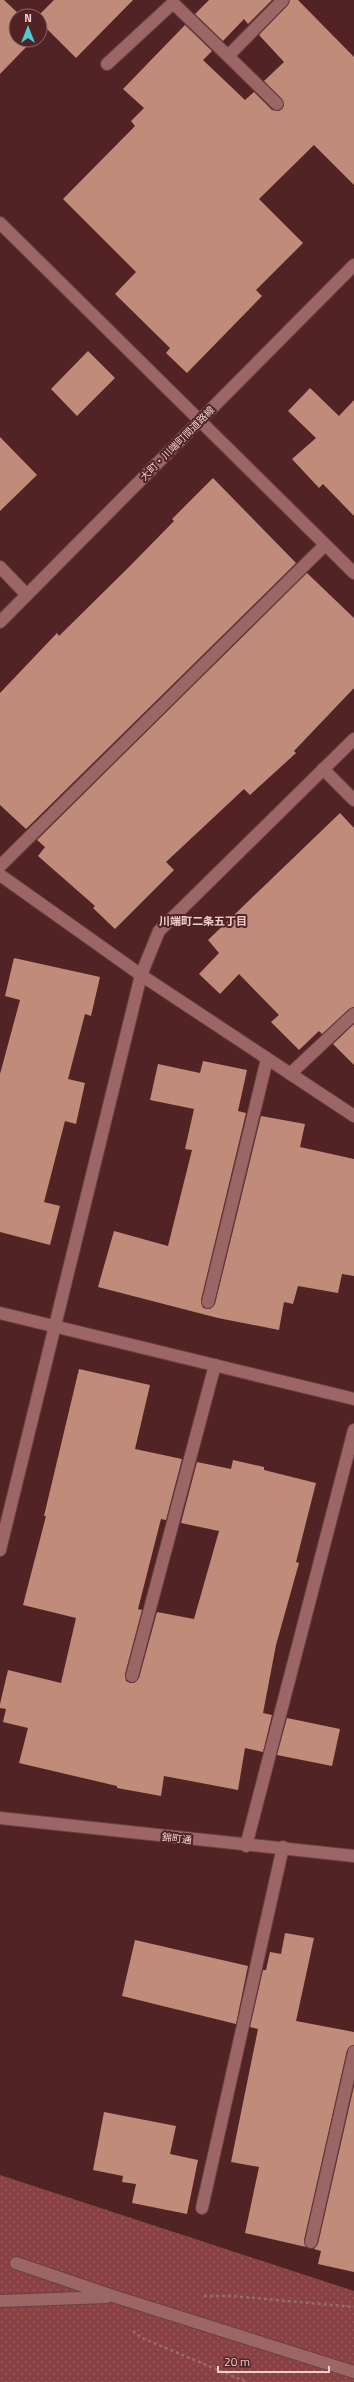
<svg xmlns="http://www.w3.org/2000/svg" width="354" height="2382" font-family="'Titillium Web','Noto Sans JP',sans-serif">
	<style>
		.grass { fill: url(#grass-dots) }
		.building { fill: #c08b79 }
		.lines { fill: none; stroke-linecap: round; stroke-linejoin: round }
		.lane-casing { stroke: #694043; stroke-width: 14 }
		.street-casing { stroke: #694043; stroke-width: 14 }
		.secondary-casing { stroke: #694043; stroke-width: 14 }
		.path { stroke: #946d6e; stroke-width: 2.5; stroke-dasharray: 3 3; stroke-linecap: butt }
		.lane { stroke: #9c6666; stroke-width: 12 }
		.street { stroke: #9c6666; stroke-width: 12 }
		.secondary { stroke: #9c6666; stroke-width: 12 }
		.labels { text-anchor: middle; stroke-width: 4; stroke-linejoin: round; paint-order: stroke }
		.street-label { font-size: 10px; fill: #eecfcf; stroke: #512324 }
		.neighbourhood-label { font-size: 11px; font-weight: bold; fill: #eecfcf; stroke: #512324 }
	</style>
	<defs>
		<pattern id="grass-dots" width="8" height="8" patternUnits="userSpaceOnUse"><rect width="8" height="8" fill="#8a4144"/><path d="M2 2h.1M6 6h.1" fill="none" stroke="#9b5b5e" stroke-width="1.8" stroke-linecap="round"/></pattern>
	</defs>
	<rect width="100%" height="100%" fill="#512324"/>
	<path class="grass" d="M 0,2175 L 354,2291 L 354,2382 L 0,2382 Z"/>
	<path class="building" d="M 0,0 L 4,0 L 21,16 L 16,16 L 16,40 L 33,40 L 0,74 Z
		M 54,0 L 133,0 L 76,58 L 40,22 L 38,16 Z
		M 209,0 L 272,0 L 248,24 L 244,19 L 223,41 L 195,14 Z
		M 290,0 L 298,0 L 354,57 L 354,185 L 314,145 L 259,199 L 303,243 L 256,290 L 262,296 L 187,373 L 166,353 L 170,348 L 115,294 L 136,272 L 63,199 L 135,126 L 131,121 L 144,108 L 123,89 L 185,25 L 212,51 L 203,60 L 245,100 L 254,92 L 272,110 L 279,111 L 282,109 L 284,105 L 282,99 L 264,81 L 284,62 L 259,35 L 288,5 Z
		M 88,351 L 115,378 L 77,416 L 51,389 Z
		M 310,388 L 339,416 L 354,400 L 354,516 L 323,484 L 319,488 L 292,459 L 316,438 L 288,411 Z
		M 0,437 L 37,475 L 0,511 Z
		M 213,478 L 296,563 L 26,829 L 0,805 L 0,693 L 57,633 L 59,636 L 130,566 L 174,521 L 172,519 Z
		M 307,573 L 354,618 L 354,688 L 294,751 L 296,753 L 250,795 L 244,789 L 166,862 L 174,870 L 115,929 L 93,908 L 95,906 L 38,856 L 45,847 L 37,840 Z
		M 340,813 L 354,828 L 354,1007 L 349,1009 L 322,1034 L 319,1031 L 299,1050 L 271,1022 L 279,1015 L 239,974 L 220,994 L 199,974 L 219,953 L 208,940 Z
		M 14,958 L 100,977 L 91,1016 L 85,1014 L 68,1079 L 85,1083 L 76,1124 L 65,1121 L 44,1202 L 60,1206 L 50,1245 L 0,1232 L 0,1074 L 20,1000 L 5,996 Z
		M 354,1024 L 354,1065 L 333,1044 Z
		M 203,1061 L 247,1070 L 238,1111 L 246,1113 L 201,1300 L 203,1308 L 210,1309 L 215,1304 L 261,1116 L 305,1124 L 300,1147 L 354,1159 L 354,1276 L 342,1274 L 338,1293 L 298,1286 L 293,1304 L 284,1302 L 279,1330 L 218,1318 L 98,1287 L 114,1231 L 168,1246 L 192,1150 L 185,1149 L 194,1109 L 150,1100 L 158,1064 L 200,1073 Z
		M 79,1369 L 150,1385 L 135,1449 L 182,1459 L 166,1520 L 161,1519 L 138,1609 L 142,1610 L 125,1674 L 126,1681 L 130,1683 L 134,1683 L 139,1678 L 157,1612 L 194,1619 L 219,1531 L 181,1523 L 197,1462 L 231,1469 L 233,1460 L 264,1467 L 264,1470 L 316,1483 L 296,1562 L 299,1563 L 276,1645 L 263,1713 L 272,1715 L 263,1752 L 245,1748 L 238,1790 L 164,1776 L 161,1796 L 117,1788 L 117,1786 L 19,1763 L 28,1728 L 3,1722 L 6,1709 L 0,1708 L 0,1704 L 8,1670 L 61,1683 L 76,1618 L 23,1605 L 46,1516 L 44,1516 Z
		M 287,1718 L 340,1729 L 332,1766 L 277,1755 Z
		M 285,1933 L 314,1938 L 296,2021 L 354,2032 L 354,2045 L 347,2050 L 304,2240 L 306,2247 L 245,2233 L 259,2167 L 231,2162 L 258,2029 L 250,2027 L 263,1970 L 266,1970 L 270,1952 L 281,1954 Z
		M 135,1940 L 248,1966 L 236,2024 L 122,1996 Z
		M 354,2086 L 354,2272 L 318,2264 L 321,2251 L 314,2249 L 318,2244 Z
		M 104,2112 L 176,2126 L 170,2154 L 198,2160 L 187,2214 L 132,2203 L 136,2184 L 122,2182 L 123,2176 L 93,2170 Z"/>
	<g class="lines">
		<g class="lane-casing">
			<path id="lane" d="M 228,56 L 277,104
				M 107,64 L 173,3 L 228,56 L 283,0
				M 323,769 L 354,800
				M 290,1074 L 354,1014
				M 208,1302 L 267,1059
				M 132,1676 L 215,1365
				M 16,2263 L 113,2296 L 354,2372
				M 0,2301 L 107,2297"/>
		</g>
		<g class="street-casing">
			<path id="street" d="M 0,223 L 354,573
				M 0,567 L 27,595
				M 0,622 L 354,265
				M 0,866 L 325,545
				M 0,875 L 141,975 L 354,1116
				M 0,1313 L 354,1399
				M 0,1550 L 141,975 L 159,931 L 354,739
				M 246,1846 L 354,1430
				M 202,2208 L 283,1847
				M 311,2242 L 354,2052"/>
		</g>
		<g class="secondary-casing">
			<path id="secondary" d="M 0,1818 L 354,1856"/>
		</g>
		<path class="path" d="M 204,2296 L 233,2296 L 354,2307
			M 133,2331 L 142,2338 L 247,2382"/>
		<use href="#lane" class="lane"/>
		<use href="#street" class="street"/>
		<use href="#secondary" class="secondary"/>
	</g>
	<g class="labels">
		<g class="street-label">
			<text transform="translate(177 443) rotate(-45)" y="4">大町・川端町間道路線</text>
			<text transform="translate(177 1838) rotate(7)" y="4">錦町通</text>
		</g>
		<g class="neighbourhood-label">
			<text x="203" y="925">川端町二条五丁目</text>
		</g>
	</g>
	<g transform="translate(28 28)"><circle r="19" fill="#512324" stroke="#906868"/>
	<path d="M0-3L7 15L0 10L-7 15Z" fill="#51ccd2"/>
	<text y="-6" font-size="11" font-weight="bold" text-anchor="middle" fill="#eecfcf">N</text>
	</g>
	<path d="M218 2366v6h111v-6" fill="none" stroke="#eecfcf" stroke-width="2"/>
	<text x="224" y="2366" font-size="12" fill="#eecfcf" stroke="#512324" stroke-width="3" paint-order="stroke">20 m</text>
</svg>
